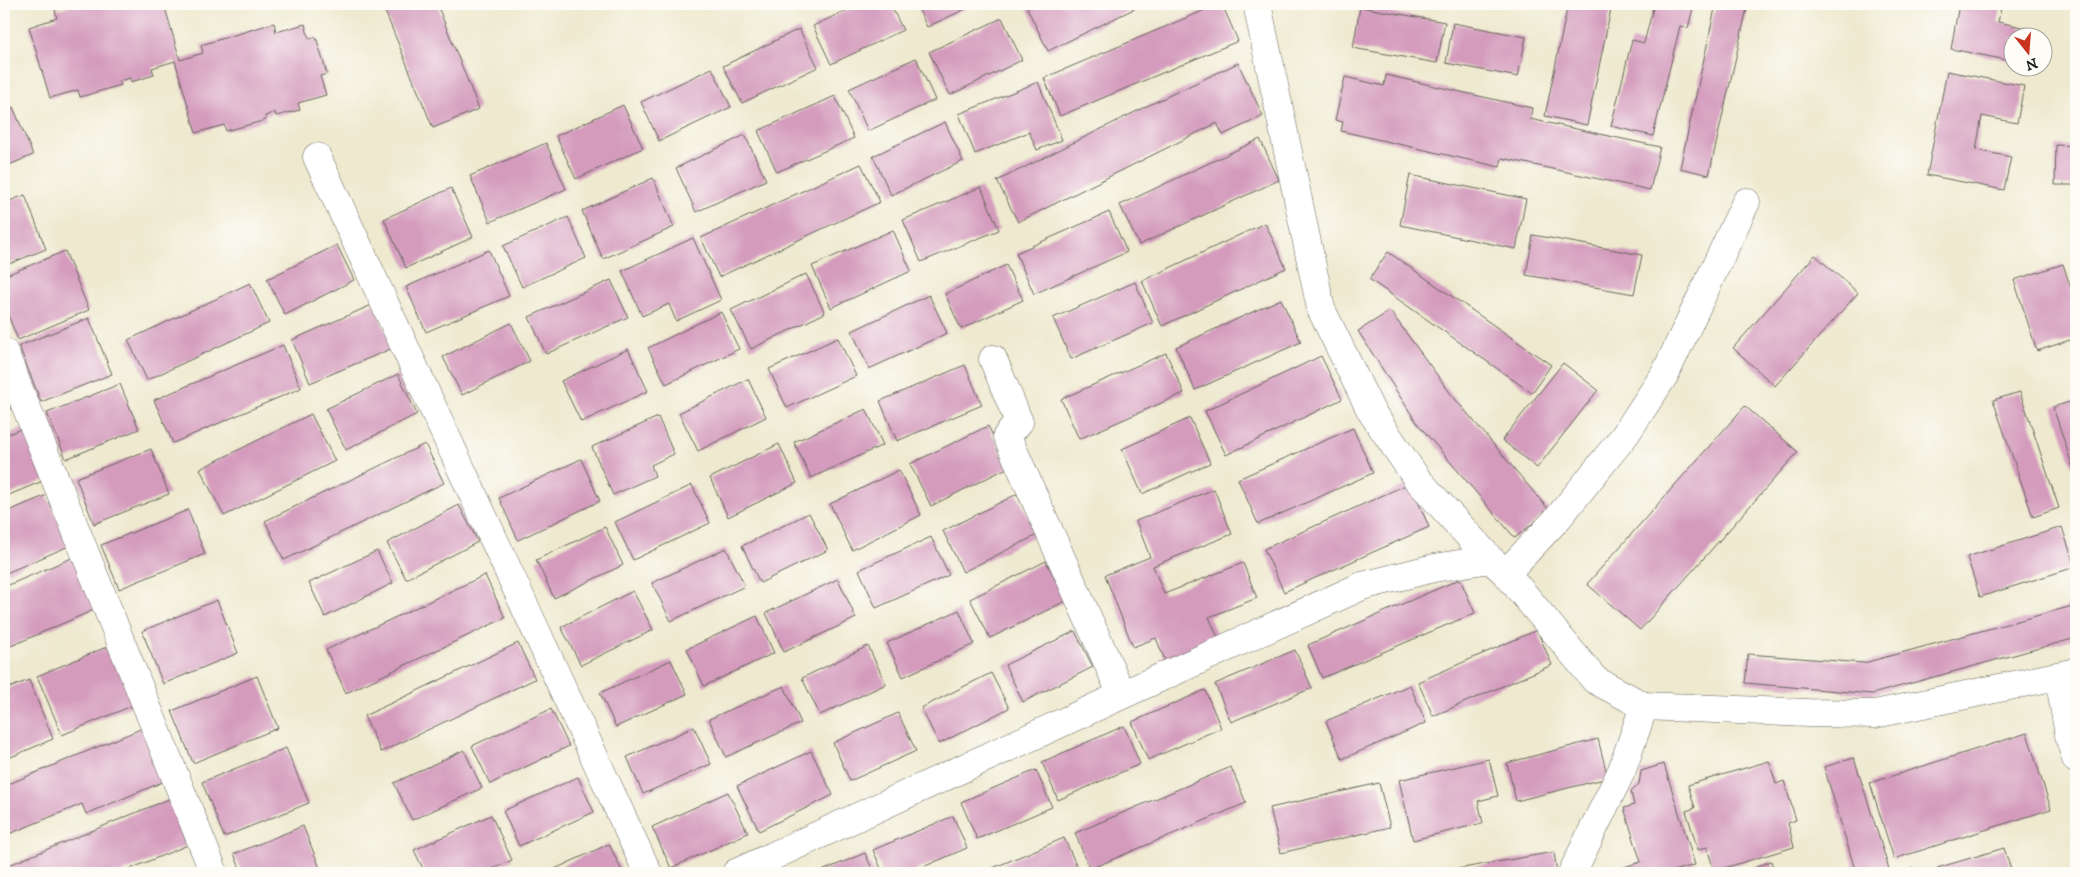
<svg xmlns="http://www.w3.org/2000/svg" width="2080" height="877" font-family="'IM FELL DW Pica',serif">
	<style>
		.building { fill: #d49bbd }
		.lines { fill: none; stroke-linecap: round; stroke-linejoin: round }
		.minor-casing { stroke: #66645b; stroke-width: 29 }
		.minor { stroke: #fff; stroke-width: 28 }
	</style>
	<rect width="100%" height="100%" fill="#fdfcf7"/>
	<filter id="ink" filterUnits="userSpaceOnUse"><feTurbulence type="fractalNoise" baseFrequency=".02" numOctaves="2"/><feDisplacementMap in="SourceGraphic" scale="10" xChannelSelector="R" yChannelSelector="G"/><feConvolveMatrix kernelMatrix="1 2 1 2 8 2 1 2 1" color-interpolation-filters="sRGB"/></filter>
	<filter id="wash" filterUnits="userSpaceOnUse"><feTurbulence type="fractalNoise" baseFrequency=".0096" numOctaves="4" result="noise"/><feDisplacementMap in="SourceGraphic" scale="20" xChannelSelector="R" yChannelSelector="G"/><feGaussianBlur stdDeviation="1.12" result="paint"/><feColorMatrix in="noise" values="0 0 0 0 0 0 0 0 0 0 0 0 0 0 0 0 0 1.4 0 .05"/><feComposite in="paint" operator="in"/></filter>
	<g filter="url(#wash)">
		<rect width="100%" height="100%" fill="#eee9cf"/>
		<g id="blocks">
			<path class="building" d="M 77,4 L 164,4 L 180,60 L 203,53 L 201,45 L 274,23 L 276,32 L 305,24 L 309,39 L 316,37 L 327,74 L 320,76 L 326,95 L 298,103 L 300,110 L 276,116 L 275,112 L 265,116 L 266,120 L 226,131 L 224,125 L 196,133 L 175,61 L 152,68 L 154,75 L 131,82 L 130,78 L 119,81 L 121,85 L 80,97 L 78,90 L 50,98 L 29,27 L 57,18 L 55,10 Z
				M 382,4 L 437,4 L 479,109 L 433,128 Z
				M 860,4 L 890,4 L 903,30 L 831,64 L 813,26 Z
				M 916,4 L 976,4 L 927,27 Z
				M 1034,4 L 1144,4 L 1048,51 L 1027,8 Z
				M 1219,4 L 1222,4 L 1238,41 L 1060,116 L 1044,78 Z
				M 1568,4 L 1612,4 L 1587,125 L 1545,116 Z
				M 1654,4 L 1694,4 L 1688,28 L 1680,26 L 1653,136 L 1611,126 L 1632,40 L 1644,43 Z
				M 1716,4 L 1748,4 L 1709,175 L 1680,168 Z
				M 1959,4 L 2002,4 L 1998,22 L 2027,28 L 2025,38 L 2012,38 L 2012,61 L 1951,49 Z
				M 1360,7 L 1445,22 L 1437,63 L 1353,48 Z
				M 1002,18 L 1022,60 L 950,95 L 929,52 Z
				M 1453,23 L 1526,37 L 1518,77 L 1446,63 Z
				M 799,29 L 818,67 L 742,103 L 723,66 Z
				M 916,58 L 935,100 L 868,131 L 849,89 Z
				M 1238,63 L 1263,116 L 1223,135 L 1217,123 L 1018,222 L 997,181 L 1147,106 Z
				M 712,68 L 731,107 L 659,141 L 641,102 Z
				M 1947,71 L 2024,86 L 2017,123 L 1982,116 L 1976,150 L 2011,157 L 2004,190 L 1927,175 Z
				M 1386,75 L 1532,108 L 1530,119 L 1660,147 L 1650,190 L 1502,158 L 1500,167 L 1341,131 L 1343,122 L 1335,120 L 1345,77 L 1384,86 Z
				M 1038,82 L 1062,140 L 1037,150 L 1029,132 L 975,154 L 959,114 Z
				M 835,96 L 854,138 L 777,172 L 758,131 Z
				M 623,105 L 643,148 L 576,179 L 556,136 Z
				M 13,107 L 33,155 L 4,167 L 4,110 Z
				M 945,122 L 963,161 L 891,195 L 873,156 Z
				M 745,135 L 766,180 L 696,212 L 676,168 Z
				M 1260,139 L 1279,180 L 1139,245 L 1120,205 Z
				M 546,143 L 566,189 L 490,222 L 470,176 Z
				M 2056,145 L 2076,146 L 2076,185 L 2055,185 Z
				M 861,164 L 880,202 L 719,277 L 701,238 Z
				M 1410,175 L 1526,199 L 1516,249 L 1400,225 Z
				M 653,178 L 674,227 L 603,259 L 582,211 Z
				M 981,187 L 999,230 L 921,262 L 903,220 Z
				M 451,188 L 473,237 L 406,268 L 384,219 Z
				M 25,195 L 46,249 L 4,266 L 4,203 Z
				M 1109,212 L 1127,252 L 1034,294 L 1016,253 Z
				M 568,217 L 586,258 L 522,287 L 503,246 Z
				M 1265,223 L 1286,268 L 1162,326 L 1142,281 Z
				M 893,230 L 911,271 L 831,308 L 812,266 Z
				M 1533,235 L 1642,255 L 1634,294 L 1526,275 Z
				M 693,238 L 721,300 L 676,321 L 669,304 L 642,316 L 622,271 Z
				M 337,245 L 354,280 L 285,315 L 267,279 Z
				M 489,250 L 509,296 L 426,332 L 406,287 Z
				M 65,251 L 89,310 L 18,340 L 4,305 L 4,276 Z
				M 1388,252 L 1551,365 L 1532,393 L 1369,279 Z
				M 1815,255 L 1858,293 L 1775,386 L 1733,348 Z
				M 2063,264 L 2076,304 L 2076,338 L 2037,351 L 2014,280 Z
				M 1006,265 L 1023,300 L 961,329 L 945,294 Z
				M 806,274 L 825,313 L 751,349 L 731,310 Z
				M 611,280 L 628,317 L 546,354 L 529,317 Z
				M 1135,282 L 1153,323 L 1071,359 L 1053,318 Z
				M 250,283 L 269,323 L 147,380 L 128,340 Z
				M 929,295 L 947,333 L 869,369 L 852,331 Z
				M 1281,299 L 1301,342 L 1195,390 L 1176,347 Z
				M 374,304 L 393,348 L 310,383 L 292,340 Z
				M 1390,311 L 1451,394 L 1549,510 L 1515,538 L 1417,423 L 1358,331 Z
				M 721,312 L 739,349 L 666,384 L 648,348 Z
				M 89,318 L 112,374 L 41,402 L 19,346 Z
				M 511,323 L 530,361 L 462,395 L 443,357 Z
				M 838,338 L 856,376 L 787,408 L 769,369 Z
				M 283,345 L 301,388 L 173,443 L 154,400 Z
				M 628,349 L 648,391 L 581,422 L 561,381 Z
				M 1166,353 L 1184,393 L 1079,439 L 1061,399 Z
				M 1321,356 L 1342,399 L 1226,455 L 1205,411 Z
				M 1563,363 L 1598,390 L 1537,468 L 1502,440 Z
				M 965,365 L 982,405 L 897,441 L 880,401 Z
				M 398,374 L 417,414 L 346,450 L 326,409 Z
				M 748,379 L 766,417 L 698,451 L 679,413 Z
				M 4,381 L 15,407 L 4,412 Z
				M 120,384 L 139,429 L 66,459 L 47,413 Z
				M 2020,392 L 2059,508 L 2033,517 L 1993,400 Z
				M 2076,400 L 2076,477 L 2053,407 Z
				M 1745,406 L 1798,452 L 1640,630 L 1587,584 Z
				M 866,409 L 883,445 L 811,478 L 794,442 Z
				M 311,414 L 335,461 L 224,516 L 200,469 Z
				M 658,417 L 674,454 L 651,465 L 655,476 L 613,495 L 592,447 Z
				M 1190,418 L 1210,463 L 1142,494 L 1122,449 Z
				M 988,426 L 1009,467 L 931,506 L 910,464 Z
				M 23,428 L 45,480 L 4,497 L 4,436 Z
				M 1353,428 L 1373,473 L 1258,524 L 1238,479 Z
				M 425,444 L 444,483 L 284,560 L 265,521 Z
				M 779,444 L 797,483 L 728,517 L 710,478 Z
				M 151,449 L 169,494 L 94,524 L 76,478 Z
				M 581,459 L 600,501 L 518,540 L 499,498 Z
				M 899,470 L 921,515 L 852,550 L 830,504 Z
				M 1410,483 L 1429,527 L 1284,592 L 1264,549 Z
				M 692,485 L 710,523 L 633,560 L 615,522 Z
				M 1214,489 L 1232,534 L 1153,566 L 1164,594 L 1243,563 L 1257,598 L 1209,617 L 1220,642 L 1166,663 L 1156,638 L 1133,647 L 1105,575 L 1150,557 L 1136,521 Z
				M 1017,494 L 1037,535 L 963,572 L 943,531 Z
				M 47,495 L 69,546 L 4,574 L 4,513 Z
				M 459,505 L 478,542 L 406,579 L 387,543 Z
				M 188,510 L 205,554 L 119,589 L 101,545 Z
				M 809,513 L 828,550 L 760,583 L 742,546 Z
				M 605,527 L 623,565 L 554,598 L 536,560 Z
				M 2062,527 L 2075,567 L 1980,597 L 1967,557 Z
				M 931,537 L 949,575 L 876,608 L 859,570 Z
				M 726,548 L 745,586 L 671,621 L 652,583 Z
				M 377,551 L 393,583 L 325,617 L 309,583 Z
				M 74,557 L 96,609 L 4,649 L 4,587 Z
				M 1046,561 L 1066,601 L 990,638 L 970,599 Z
				M 485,575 L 505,618 L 346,693 L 326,650 Z
				M 838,579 L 856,618 L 784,652 L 766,613 Z
				M 1460,579 L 1475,613 L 1322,678 L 1308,645 Z
				M 633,591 L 653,630 L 581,665 L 561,627 Z
				M 217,600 L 238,653 L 163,684 L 142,631 Z
				M 2076,605 L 2076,638 L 1872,694 L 1745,683 L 1748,654 L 1864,663 Z
				M 959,610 L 974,644 L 903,677 L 887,643 Z
				M 757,616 L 774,653 L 704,686 L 687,649 Z
				M 1537,630 L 1552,665 L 1433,716 L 1418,682 Z
				M 1075,631 L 1093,667 L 1023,702 L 1005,665 Z
				M 518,643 L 535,679 L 381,752 L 364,716 Z
				M 109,646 L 134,705 L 62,735 L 37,676 Z
				M 868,646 L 886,684 L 820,715 L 802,678 Z
				M 1295,650 L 1312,688 L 1231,722 L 1215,684 Z
				M 671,660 L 687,694 L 616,727 L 600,693 Z
				M 991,673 L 1009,708 L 939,744 L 921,708 Z
				M 257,676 L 278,728 L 193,763 L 172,711 Z
				M 29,680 L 53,739 L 4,760 L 4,690 Z
				M 1410,685 L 1426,723 L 1342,759 L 1326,721 Z
				M 784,686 L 801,723 L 726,757 L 709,719 Z
				M 1205,690 L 1221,728 L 1148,760 L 1132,722 Z
				M 551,709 L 569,746 L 490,784 L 472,746 Z
				M 898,713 L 916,751 L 850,781 L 833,743 Z
				M 1124,726 L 1140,764 L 1058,800 L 1042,762 Z
				M 694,727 L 711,764 L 643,794 L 627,757 Z
				M 143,728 L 165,781 L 86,814 L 82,804 L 4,836 L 4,786 Z
				M 2027,733 L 2051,809 L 1894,859 L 1870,783 Z
				M 1598,739 L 1608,778 L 1516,801 L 1507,763 Z
				M 286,748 L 309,803 L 224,837 L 202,782 Z
				M 464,750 L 482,788 L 412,820 L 394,783 Z
				M 811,751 L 833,795 L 759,831 L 737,786 Z
				M 1854,758 L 1889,869 L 1876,873 L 1856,873 L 1824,767 Z
				M 1489,759 L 1498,796 L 1478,801 L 1483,823 L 1413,840 L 1399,780 Z
				M 1769,761 L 1776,784 L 1784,781 L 1796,820 L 1788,823 L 1794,847 L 1714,871 L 1707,847 L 1698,850 L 1686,811 L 1695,808 L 1688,785 Z
				M 1664,764 L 1695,865 L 1665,873 L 1603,873 L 1641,862 L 1624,808 L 1634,805 L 1631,792 L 1639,784 L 1641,771 Z
				M 1231,767 L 1246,803 L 1090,869 L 1075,833 Z
				M 1036,770 L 1052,807 L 977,839 L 961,802 Z
				M 578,777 L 594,812 L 519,846 L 503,811 Z
				M 1379,783 L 1390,827 L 1281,853 L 1270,808 Z
				M 728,792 L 748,833 L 671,868 L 652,827 Z
				M 169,799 L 188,845 L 120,873 L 12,873 L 9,865 Z
				M 491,815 L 512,860 L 483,873 L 425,873 L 414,850 Z
				M 953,816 L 967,848 L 909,873 L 883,873 L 873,850 Z
				M 303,826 L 322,873 L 242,873 L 234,854 Z
				M 1064,838 L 1080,873 L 989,873 L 988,870 Z
				M 609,844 L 623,873 L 546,873 Z
				M 2004,848 L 2012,873 L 1939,873 L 1937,868 Z
				M 1554,852 L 1557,873 L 1440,873 L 1440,872 Z
				M 865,853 L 874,873 L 817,873 Z
				M 1771,861 L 1775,873 L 1742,873 Z
				M 1913,868 L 1915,873 L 1900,873 Z"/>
		</g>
	</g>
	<g filter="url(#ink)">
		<use href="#blocks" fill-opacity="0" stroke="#66645b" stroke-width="1"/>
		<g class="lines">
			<g class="minor-casing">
				<path id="minor" d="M 1257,4 L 1321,309 L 1371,411 L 1417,479 L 1490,559 L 1506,573 L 1595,680 L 1644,706 L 1808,713 L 1875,714 L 2076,672
					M 317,157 L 648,873
					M 4,352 L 214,873
					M 993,359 L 1019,422 L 1007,436 L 1122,695
					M 1506,573 L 1558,518 L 1625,435 L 1665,374 L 1746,202
					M 2059,677 L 2069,735 L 2076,759
					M 736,873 L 1122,695 L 1362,586 L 1434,568 L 1490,559
					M 1572,873 L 1622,770 L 1644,706"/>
			</g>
			<use href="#minor" class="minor"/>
		</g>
	</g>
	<rect width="2080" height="877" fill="none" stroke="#fdfcf7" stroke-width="20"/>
	<g transform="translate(2028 52) rotate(163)"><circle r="24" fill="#fdfcf7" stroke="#a3a29f"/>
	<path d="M0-4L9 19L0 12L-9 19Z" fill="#c8321e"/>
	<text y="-8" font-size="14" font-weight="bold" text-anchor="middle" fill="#1c1c1c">N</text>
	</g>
</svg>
